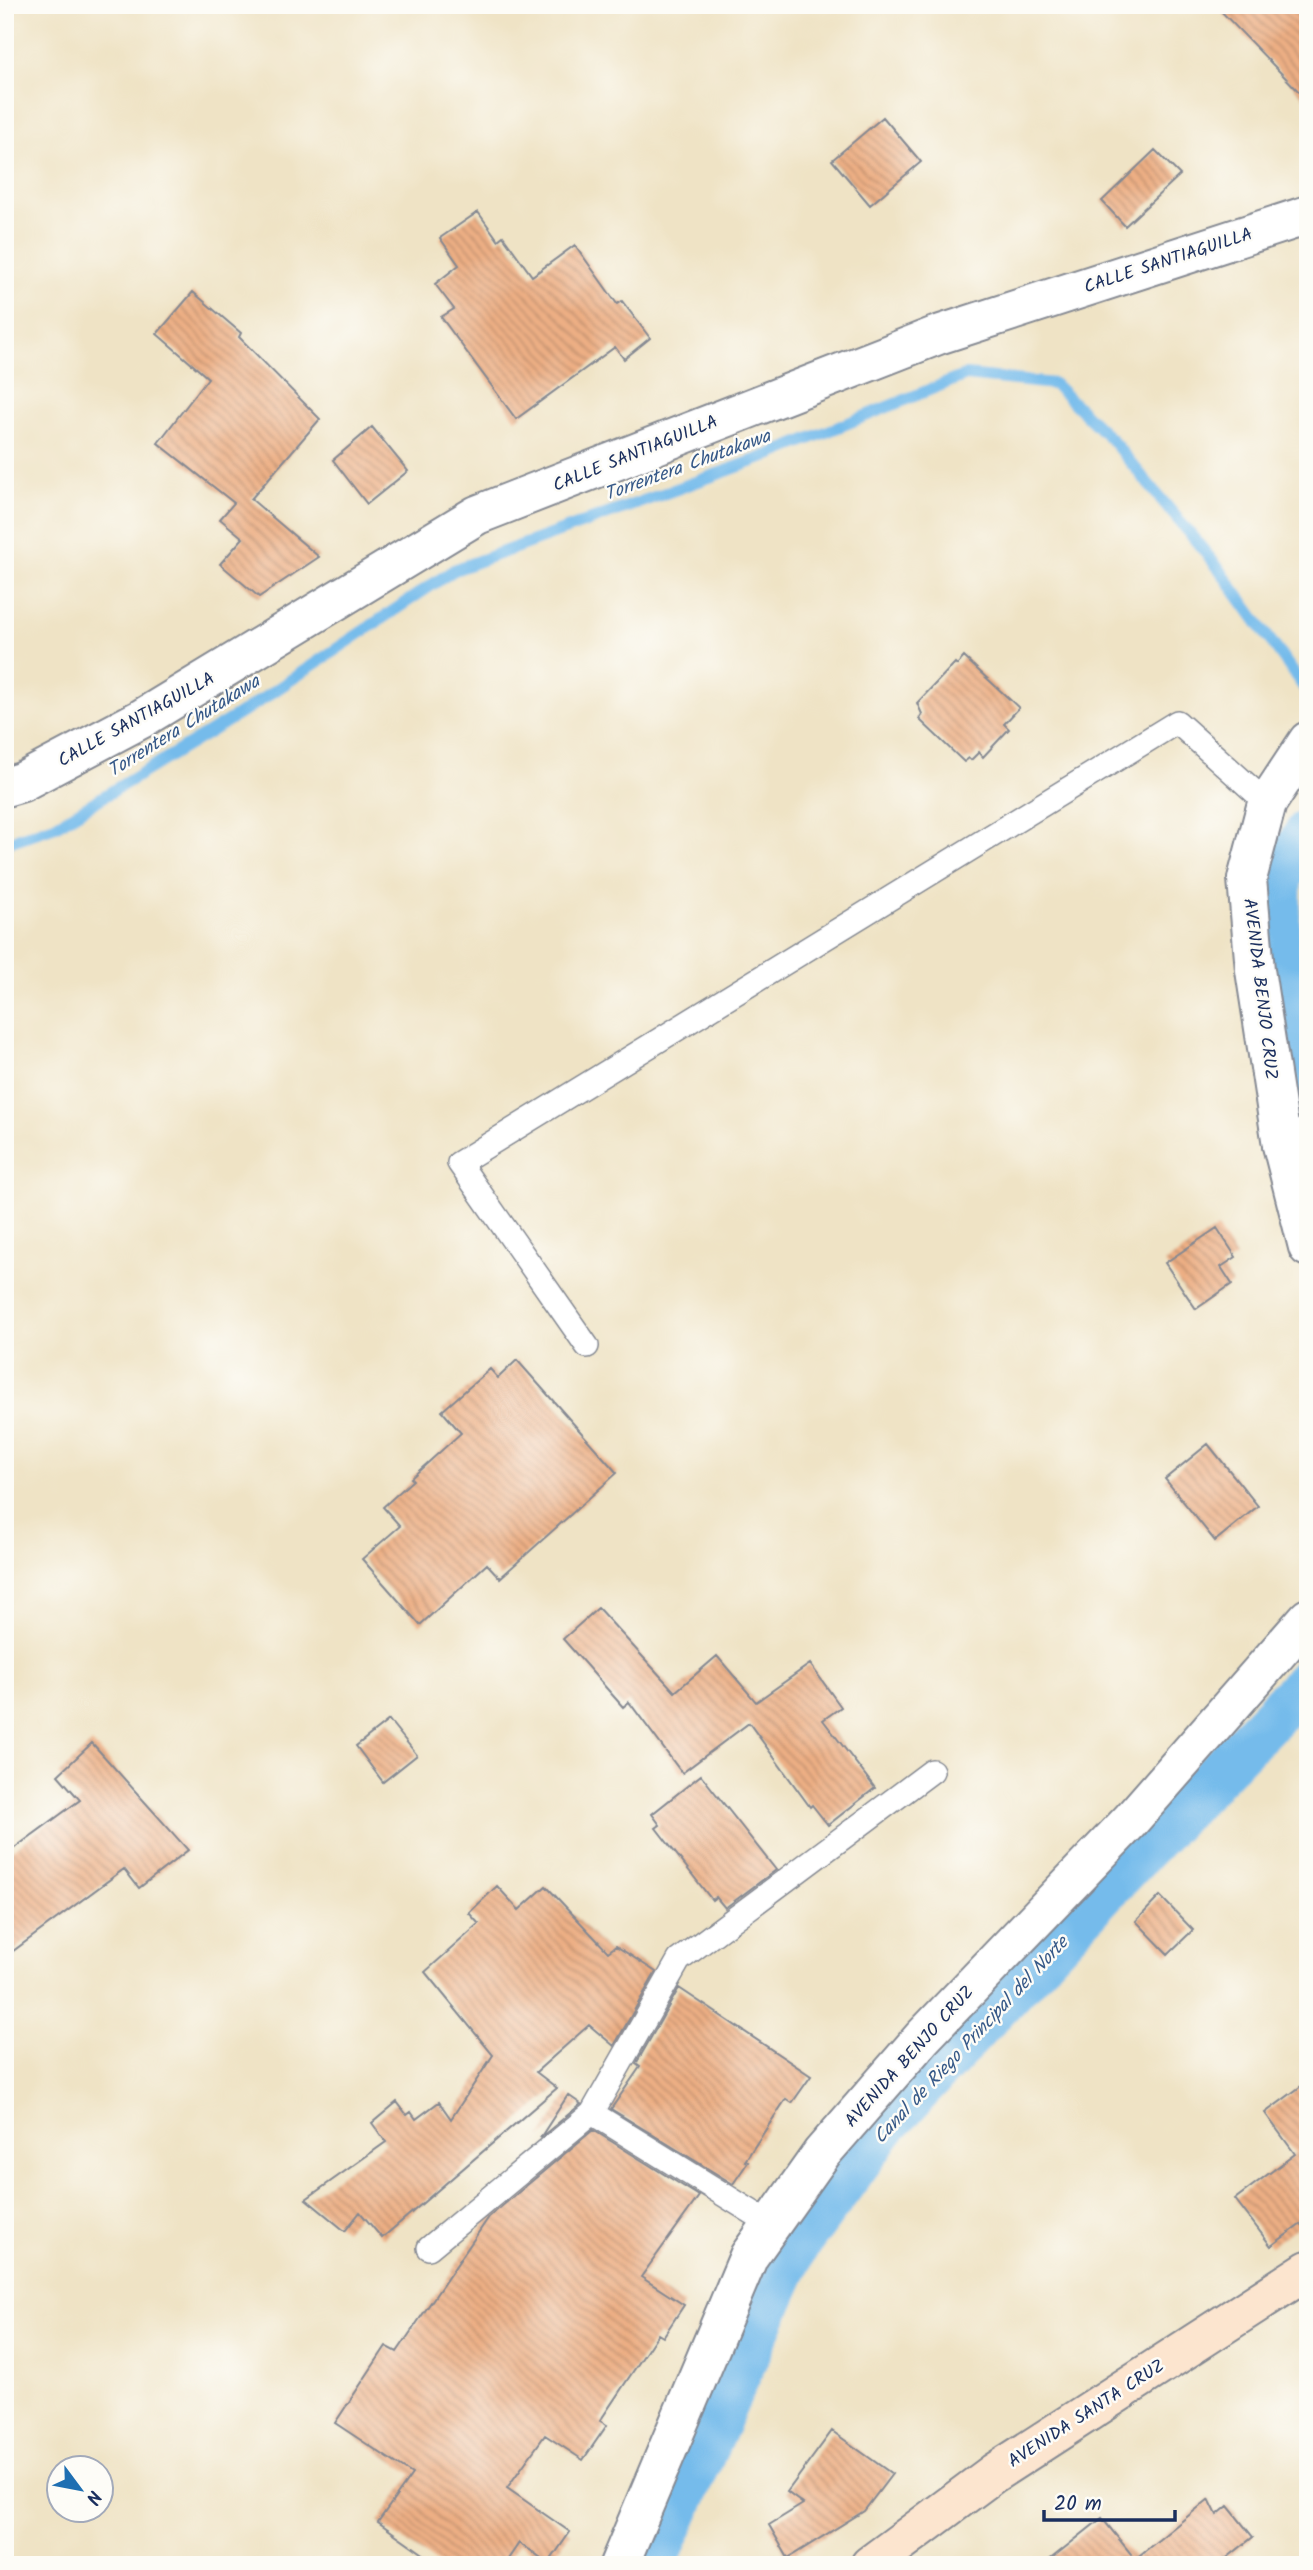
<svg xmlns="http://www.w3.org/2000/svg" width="1313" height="2570" font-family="Kalam,sans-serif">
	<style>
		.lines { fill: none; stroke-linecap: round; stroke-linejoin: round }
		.stream { stroke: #74bbeb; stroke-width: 12 }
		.canal { stroke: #74bbeb; stroke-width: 46 }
		.building { fill: url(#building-back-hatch) }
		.service-casing { stroke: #858992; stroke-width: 26 }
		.minor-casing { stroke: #858992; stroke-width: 42 }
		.tertiary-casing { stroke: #858992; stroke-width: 42 }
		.secondary-casing { stroke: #858992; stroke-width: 42 }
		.service { stroke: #fff; stroke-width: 23 }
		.minor { stroke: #fff; stroke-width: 38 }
		.tertiary { stroke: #fff; stroke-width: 38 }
		.secondary { stroke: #fce5cf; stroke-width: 38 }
		.labels { text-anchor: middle; stroke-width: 5; stroke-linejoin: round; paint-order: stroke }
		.street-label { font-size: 18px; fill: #1b2f5e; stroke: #fdfcf7 }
		.water-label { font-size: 19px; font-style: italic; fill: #365988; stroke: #fdfcf7 }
	</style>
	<defs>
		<pattern id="building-back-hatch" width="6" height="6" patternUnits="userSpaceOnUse" patternTransform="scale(1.75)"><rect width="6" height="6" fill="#edaf84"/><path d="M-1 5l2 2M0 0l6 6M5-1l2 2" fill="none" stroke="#bf8f6f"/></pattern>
	</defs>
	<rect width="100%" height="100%" fill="#fdfcf7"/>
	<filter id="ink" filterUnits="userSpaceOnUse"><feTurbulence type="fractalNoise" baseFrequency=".0143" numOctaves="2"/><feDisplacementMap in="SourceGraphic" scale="14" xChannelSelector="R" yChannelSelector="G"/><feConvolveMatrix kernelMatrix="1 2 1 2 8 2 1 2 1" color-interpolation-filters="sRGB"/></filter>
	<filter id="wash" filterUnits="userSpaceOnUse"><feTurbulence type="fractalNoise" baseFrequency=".00686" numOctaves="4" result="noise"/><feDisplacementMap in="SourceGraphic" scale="28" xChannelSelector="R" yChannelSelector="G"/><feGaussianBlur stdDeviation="1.57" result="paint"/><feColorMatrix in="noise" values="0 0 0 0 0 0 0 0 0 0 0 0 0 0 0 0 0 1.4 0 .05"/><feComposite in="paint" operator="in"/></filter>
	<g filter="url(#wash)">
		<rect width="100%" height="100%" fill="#efe3c5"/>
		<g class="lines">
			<path class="stream" d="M 5,843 L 55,826 L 249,708 L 454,570 L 767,456 L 966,375 L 1054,384 L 1111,439 L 1220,570 L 1308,693"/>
			<path class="canal" d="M 1308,832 L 1279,878 L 1276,951 L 1308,1081
				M 653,2565 L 794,2249 L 883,2128 L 1132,1861 L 1308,1680"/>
		</g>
		<g id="blocks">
			<path class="building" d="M 1215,5 L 1308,5 L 1308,101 Z
				M 883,117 L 921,162 L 870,205 L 832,160 Z
				M 1155,150 L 1180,175 L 1125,226 L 1102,201 Z
				M 478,212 L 498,240 L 503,236 L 532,276 L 575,245 L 617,304 L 622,301 L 650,338 L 624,359 L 615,347 L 516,419 L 441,317 L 454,309 L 435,284 L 459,265 L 440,238 Z
				M 193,292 L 241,333 L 239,337 L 320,419 L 251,499 L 319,557 L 259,597 L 220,564 L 243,538 L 220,519 L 234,503 L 158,443 L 208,378 L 157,334 Z
				M 372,427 L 408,471 L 367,504 L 333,460 Z
				M 964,657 L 1019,708 L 1004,724 L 1009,729 L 983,757 L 979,752 L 971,760 L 969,758 L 964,762 L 919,719 L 922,714 L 917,703 L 955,663 L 957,665 Z
				M 1217,1228 L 1236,1257 L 1221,1267 L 1232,1284 L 1196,1309 L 1165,1263 Z
				M 517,1360 L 617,1473 L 500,1578 L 487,1564 L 420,1625 L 362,1559 L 400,1526 L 383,1507 L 413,1480 L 411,1478 L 461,1433 L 442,1411 L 490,1369 L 498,1378 Z
				M 1208,1444 L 1258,1506 L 1215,1541 L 1165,1479 Z
				M 598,1608 L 675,1692 L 717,1656 L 756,1702 L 810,1664 L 841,1707 L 823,1720 L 875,1788 L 828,1825 L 812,1805 L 810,1807 L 749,1723 L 682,1773 L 629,1702 L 623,1707 L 563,1639 Z
				M 389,1720 L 417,1755 L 383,1782 L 356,1746 Z
				M 92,1743 L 188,1850 L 139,1888 L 124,1869 L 5,1957 L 5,1855 L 80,1800 L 58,1775 Z
				M 701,1775 L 776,1870 L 725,1908 L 716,1897 L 712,1900 L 656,1828 L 660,1825 L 652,1814 Z
				M 497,1886 L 519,1910 L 546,1886 L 608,1952 L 616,1946 L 656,1972 L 614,2046 L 589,2025 L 536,2072 L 557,2088 L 382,2238 L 360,2212 L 345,2231 L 306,2199 L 386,2142 L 372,2123 L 397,2102 L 407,2115 L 411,2112 L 416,2119 L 439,2102 L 451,2119 L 493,2055 L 425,1972 L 479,1924 L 469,1913 Z
				M 1160,1896 L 1193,1930 L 1168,1954 L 1136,1921 Z
				M 679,1988 L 811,2076 L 792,2103 L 786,2099 L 745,2161 L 748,2162 L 733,2184 L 611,2109 L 640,2067 L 636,2064 Z
				M 1308,2081 L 1308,2219 L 1271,2246 L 1235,2199 L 1295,2154 L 1265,2113 Z
				M 568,2095 L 581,2104 L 540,2138 Z
				M 593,2130 L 699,2196 L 641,2277 L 684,2305 L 663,2337 L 658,2334 L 600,2421 L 607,2425 L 583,2460 L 545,2435 L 507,2488 L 570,2532 L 548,2564 L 519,2543 L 504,2565 L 439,2565 L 378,2522 L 412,2474 L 335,2423 L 386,2346 L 397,2352 L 489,2217 Z
				M 832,2431 L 892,2474 L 864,2511 L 788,2558 L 769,2525 L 803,2504 L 787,2492 Z
				M 1209,2499 L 1217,2515 L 1228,2506 L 1253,2537 L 1218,2565 L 1043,2565 L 1102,2518 L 1135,2559 Z"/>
		</g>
	</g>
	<g filter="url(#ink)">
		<use href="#blocks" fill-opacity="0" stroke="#858992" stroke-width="2"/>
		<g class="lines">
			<g class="service-casing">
				<path id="service" d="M 587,1346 L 459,1163 L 1177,722 L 1267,803
					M 592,2113 L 771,2224
					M 429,2248 L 592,2113 L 679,1960 L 932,1771"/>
			</g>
			<g class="minor-casing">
				<path id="minor" d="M 5,787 L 22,782 L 141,719 L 477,515 L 938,335 L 1308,215
					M 1282,1145 L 1308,1137"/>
			</g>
			<g class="tertiary-casing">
				<path id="tertiary" d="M 1308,741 L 1267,803 L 1247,879 L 1255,970 L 1282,1145 L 1308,1247
					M 619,2565 L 749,2256 L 822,2153 L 922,2038 L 1130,1821 L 1308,1618"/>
			</g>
			<g class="secondary-casing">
				<path id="secondary" d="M 870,2565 L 994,2473 L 1308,2270"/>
			</g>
			<use href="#service" class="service"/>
			<use href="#minor" class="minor"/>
			<use href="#tertiary" class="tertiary"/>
			<use href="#secondary" class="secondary"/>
		</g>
	</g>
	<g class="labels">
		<g class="street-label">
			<text transform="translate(1168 260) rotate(-18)" y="6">CALLE SANTIAGUILLA</text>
			<text transform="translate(635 453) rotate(-22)" y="6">CALLE SANTIAGUILLA</text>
			<text transform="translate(136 719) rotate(-29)" y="6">CALLE SANTIAGUILLA</text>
			<text transform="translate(1261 989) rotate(83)" y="6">AVENIDA BENJO CRUZ</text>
			<text transform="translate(909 2056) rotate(-48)" y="6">AVENIDA BENJO CRUZ</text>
			<text transform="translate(1086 2413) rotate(-33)" y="6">AVENIDA SANTA CRUZ</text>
		</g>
		<g class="water-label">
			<text transform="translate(687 464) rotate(-20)" y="7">Torrentera Chutakawa</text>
			<text transform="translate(183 725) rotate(-32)" y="7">Torrentera Chutakawa</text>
			<text transform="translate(970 2039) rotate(-47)" y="7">Canal de Riego Principal del Norte</text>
		</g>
	</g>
	<rect width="1313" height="2570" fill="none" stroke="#fdfcf7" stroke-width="28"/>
	<g transform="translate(80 2489) rotate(122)"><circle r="33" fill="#fdfcf7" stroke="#a3aaba" stroke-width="2"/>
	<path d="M0-5L12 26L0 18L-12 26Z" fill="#1f6fb2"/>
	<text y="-10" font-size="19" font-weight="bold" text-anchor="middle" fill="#1b2f5e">N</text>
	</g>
	<path d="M1044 2510v10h131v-10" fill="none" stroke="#1b2f5e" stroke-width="3.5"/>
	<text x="1054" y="2510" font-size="21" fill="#1b2f5e" stroke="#fdfcf7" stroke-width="5" paint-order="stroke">20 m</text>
</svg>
